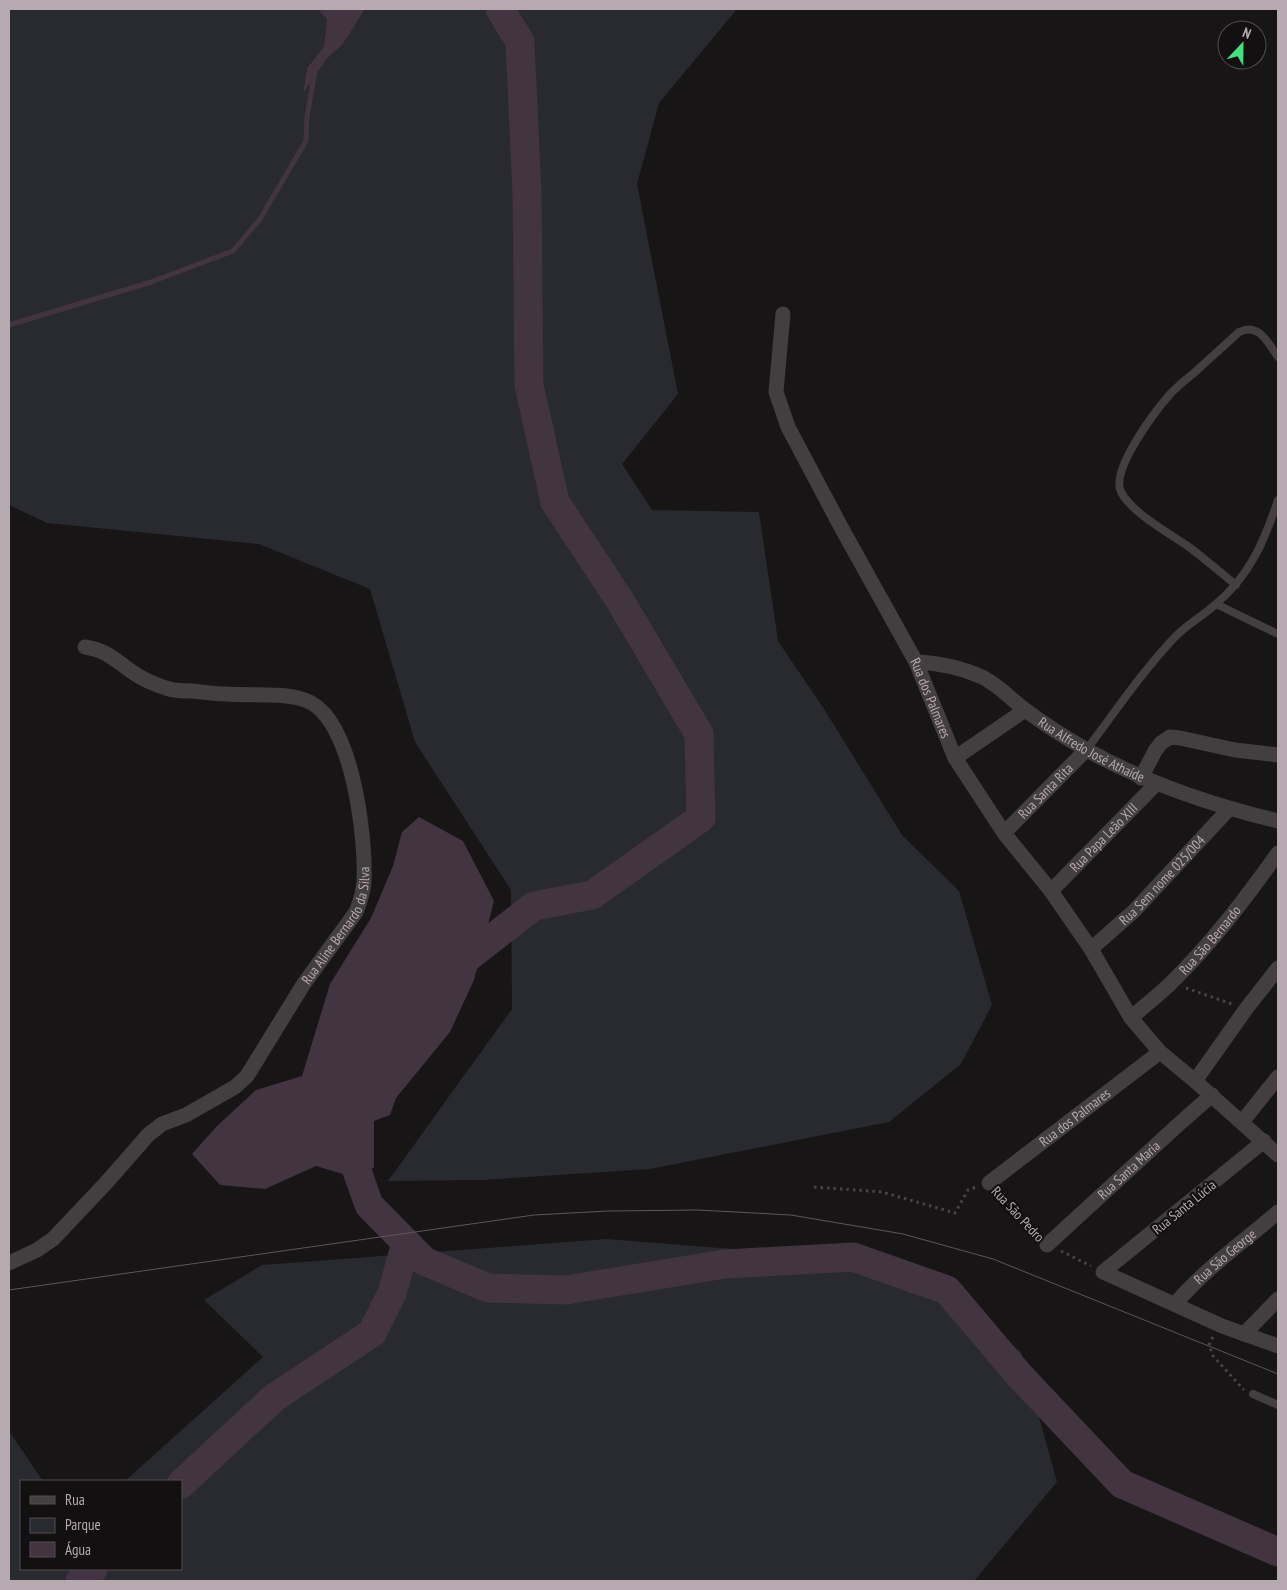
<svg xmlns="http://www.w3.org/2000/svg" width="1287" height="1590" font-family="'PT Sans Narrow',sans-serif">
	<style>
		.green { fill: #282a30 }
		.water { fill: #433441 }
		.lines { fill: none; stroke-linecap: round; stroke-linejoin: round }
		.stream { stroke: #433441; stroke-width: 5 }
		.river { stroke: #433441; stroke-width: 29 }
		.path { stroke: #494347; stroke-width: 3; stroke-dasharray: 2.5 4; stroke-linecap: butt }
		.service { stroke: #433e40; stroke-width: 8 }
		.minor { stroke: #433e40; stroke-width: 15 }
		.tram { stroke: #5c5559; stroke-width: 1 }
		.labels { text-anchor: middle; stroke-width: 4.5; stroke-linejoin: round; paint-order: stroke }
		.street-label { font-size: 14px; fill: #b6a9b0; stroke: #121011 }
	</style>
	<rect width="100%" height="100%" fill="#171516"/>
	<path class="green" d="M 9,9 L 317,9 L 327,19 L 324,46 L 307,68 L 303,92 L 326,60 L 343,44 L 365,9 L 737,9 L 659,103 L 637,184 L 678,394 L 622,464 L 652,510 L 759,512 L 778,641 L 824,709 L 902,835 L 959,891 L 992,1005 L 961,1064 L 889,1122 L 650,1169 L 483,1180 L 388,1181 L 512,1009 L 511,890 L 415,742 L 370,589 L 259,544 L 47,523 L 9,505 Z
		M 607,1239 L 898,1262 L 1021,1352 L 1057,1482 L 974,1581 L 9,1581 L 9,1431 L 43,1481 L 21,1481 L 21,1569 L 181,1569 L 181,1481 L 125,1481 L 263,1357 L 204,1300 L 262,1265 Z"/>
	<path class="water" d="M 317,9 L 365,9 L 343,44 L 326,60 L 303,93 L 307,68 L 324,46 L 327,19 Z
		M 419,817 L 463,841 L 494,901 L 474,980 L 450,1032 L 396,1098 L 390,1115 L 374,1121 L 374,1167 L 352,1186 L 346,1175 L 316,1166 L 265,1189 L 220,1185 L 192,1154 L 217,1126 L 256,1090 L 302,1076 L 330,984 L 371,918 L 393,866 L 402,832 Z"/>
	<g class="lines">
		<path class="stream" d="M 9,325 L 151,282 L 233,251 L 260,219 L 306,141 L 307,117 L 315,71"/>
		<path class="river" d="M 456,974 L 467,958 L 534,906 L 592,895 L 701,818 L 699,734 L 619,599 L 555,502 L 529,385 L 527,194 L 520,42 L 500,9
			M 353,1143 L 350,1151 L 369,1205 L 424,1261 L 488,1288 L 566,1290 L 725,1264 L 853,1257 L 947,1290 L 1020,1376 L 1122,1484 L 1278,1552
			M 181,1484 L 275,1397 L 372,1333 L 392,1293 L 406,1243
			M 80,1581 L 93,1569"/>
		<path class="path" d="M 1186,988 L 1232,1004
			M 814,1187 L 882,1192 L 955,1213 L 968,1190 L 976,1187
			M 999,1194 L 1038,1235
			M 1061,1251 L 1091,1266
			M 1213,1337 L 1209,1345 L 1213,1356 L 1244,1390"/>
		<path class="service" d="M 1236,585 C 1220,572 1205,559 1189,547 C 1168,532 1133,514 1121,492 C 1110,470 1156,410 1171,393 C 1178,386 1186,379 1194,373 C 1209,359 1224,346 1239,332 C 1259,322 1268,343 1278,357
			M 1216,604 L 1278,634
			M 1087,749 C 1115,712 1142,672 1174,638 C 1186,625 1203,616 1216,604 C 1250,575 1264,542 1278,500
			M 1253,1394 L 1278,1405"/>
		<g class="minor">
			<path id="s1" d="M 783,314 L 776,392 L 788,427 L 841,527 L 916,662 L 955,758 L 1004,833 L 1051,891 L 1091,949 L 1131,1018 L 1160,1052 L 1195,1081 L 1278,1155"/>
			<path id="s2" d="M 916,662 C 939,663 960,667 982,677 C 997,684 1010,698 1024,709 C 1044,724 1066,738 1087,750 C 1148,784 1211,805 1278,821"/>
			<path d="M 955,758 L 1025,710"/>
			<path d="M 1141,778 L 1155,751 L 1161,743 L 1170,737 L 1180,738 L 1235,750 L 1278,755"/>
			<path id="s3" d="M 1004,833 L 1087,749"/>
			<path id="s4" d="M 1051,891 L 1156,784"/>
			<path id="s5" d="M 1091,949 L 1134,911 L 1229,809"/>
			<path id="s6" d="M 1131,1018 C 1144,1006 1159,995 1171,983 C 1212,943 1245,899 1278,853"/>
			<path d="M 1195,1081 L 1246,1009 L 1278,968"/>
			<path d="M 1242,1122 L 1278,1077"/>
			<path d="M 1264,1141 L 1103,1272 L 1222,1326 L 1278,1346"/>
			<path id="s7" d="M 989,1183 L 1160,1052"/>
			<path id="s8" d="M 1047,1245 L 1179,1124 L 1212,1095"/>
			<path id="s9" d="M 9,1263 L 37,1250 L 53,1239 L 106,1183 L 148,1135 L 162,1124 L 186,1115 L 235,1087 L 247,1076 L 303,985 L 356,912 C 360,902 363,893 364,882 C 366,839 353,716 305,700 C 280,692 251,696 226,694 C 214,694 203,692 192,691 C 184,691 176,691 169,689 C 155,685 140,678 128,669 C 113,658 105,650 85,647"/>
			<path id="s10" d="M 1175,1304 C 1206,1268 1242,1243 1278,1212"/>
			<path d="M 1244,1334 L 1278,1299"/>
		</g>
		<path class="tram" d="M 9,1290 L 534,1215 L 608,1211 L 698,1210 L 791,1215 L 903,1234 L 993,1259 L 1278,1374"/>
	</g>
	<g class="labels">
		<g class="street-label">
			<text dy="5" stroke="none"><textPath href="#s1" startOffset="422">Rua dos Palmares</textPath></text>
			<text dy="5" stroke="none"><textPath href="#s2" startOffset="200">Rua Alfredo José Athaíde</textPath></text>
			<text dy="5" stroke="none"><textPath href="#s3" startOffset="59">Rua Santa Rita</textPath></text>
			<text dy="5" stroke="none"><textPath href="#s4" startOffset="75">Rua Papa Leão XIII</textPath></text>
			<text dy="5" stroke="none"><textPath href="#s5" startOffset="99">Rua Sem nome 025/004</textPath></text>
			<text dy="5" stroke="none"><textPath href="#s9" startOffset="484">Rua Aline Bernardo da Silva</textPath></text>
			<text dy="5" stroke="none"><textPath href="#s6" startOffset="111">Rua São Bernardo</textPath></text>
			<text dy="5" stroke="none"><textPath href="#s7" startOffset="108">Rua dos Palmares</textPath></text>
			<text dy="5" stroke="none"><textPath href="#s8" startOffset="111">Rua Santa Maria</textPath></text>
			<text transform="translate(1184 1207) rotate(-39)" y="5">Rua Santa Lúcia</text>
			<text transform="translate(1018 1214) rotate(47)" y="5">Rua São Pedro</text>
			<text dy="5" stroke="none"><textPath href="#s10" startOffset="69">Rua São George</textPath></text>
		</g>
	</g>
	<rect width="1287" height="1590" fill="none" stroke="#b6a9b0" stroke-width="20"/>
	<rect x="20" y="1480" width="162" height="90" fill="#121011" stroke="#544d51"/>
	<rect x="30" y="1496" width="25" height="8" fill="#433e40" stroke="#544d51"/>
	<text x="65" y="1505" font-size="15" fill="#b6a9b0">Rua</text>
	<rect x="30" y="1518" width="25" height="15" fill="#282a30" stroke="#544d51"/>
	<text x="65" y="1530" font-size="15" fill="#b6a9b0">Parque</text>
	<rect x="30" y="1542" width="25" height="15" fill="#433441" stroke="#544d51"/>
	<text x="65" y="1555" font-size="15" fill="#b6a9b0">Água</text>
	<g transform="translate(1242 45) rotate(22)"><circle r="24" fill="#121011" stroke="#544d51"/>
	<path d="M0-4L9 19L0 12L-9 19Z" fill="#44e07e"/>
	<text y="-8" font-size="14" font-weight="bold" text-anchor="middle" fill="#b6a9b0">N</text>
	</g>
</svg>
